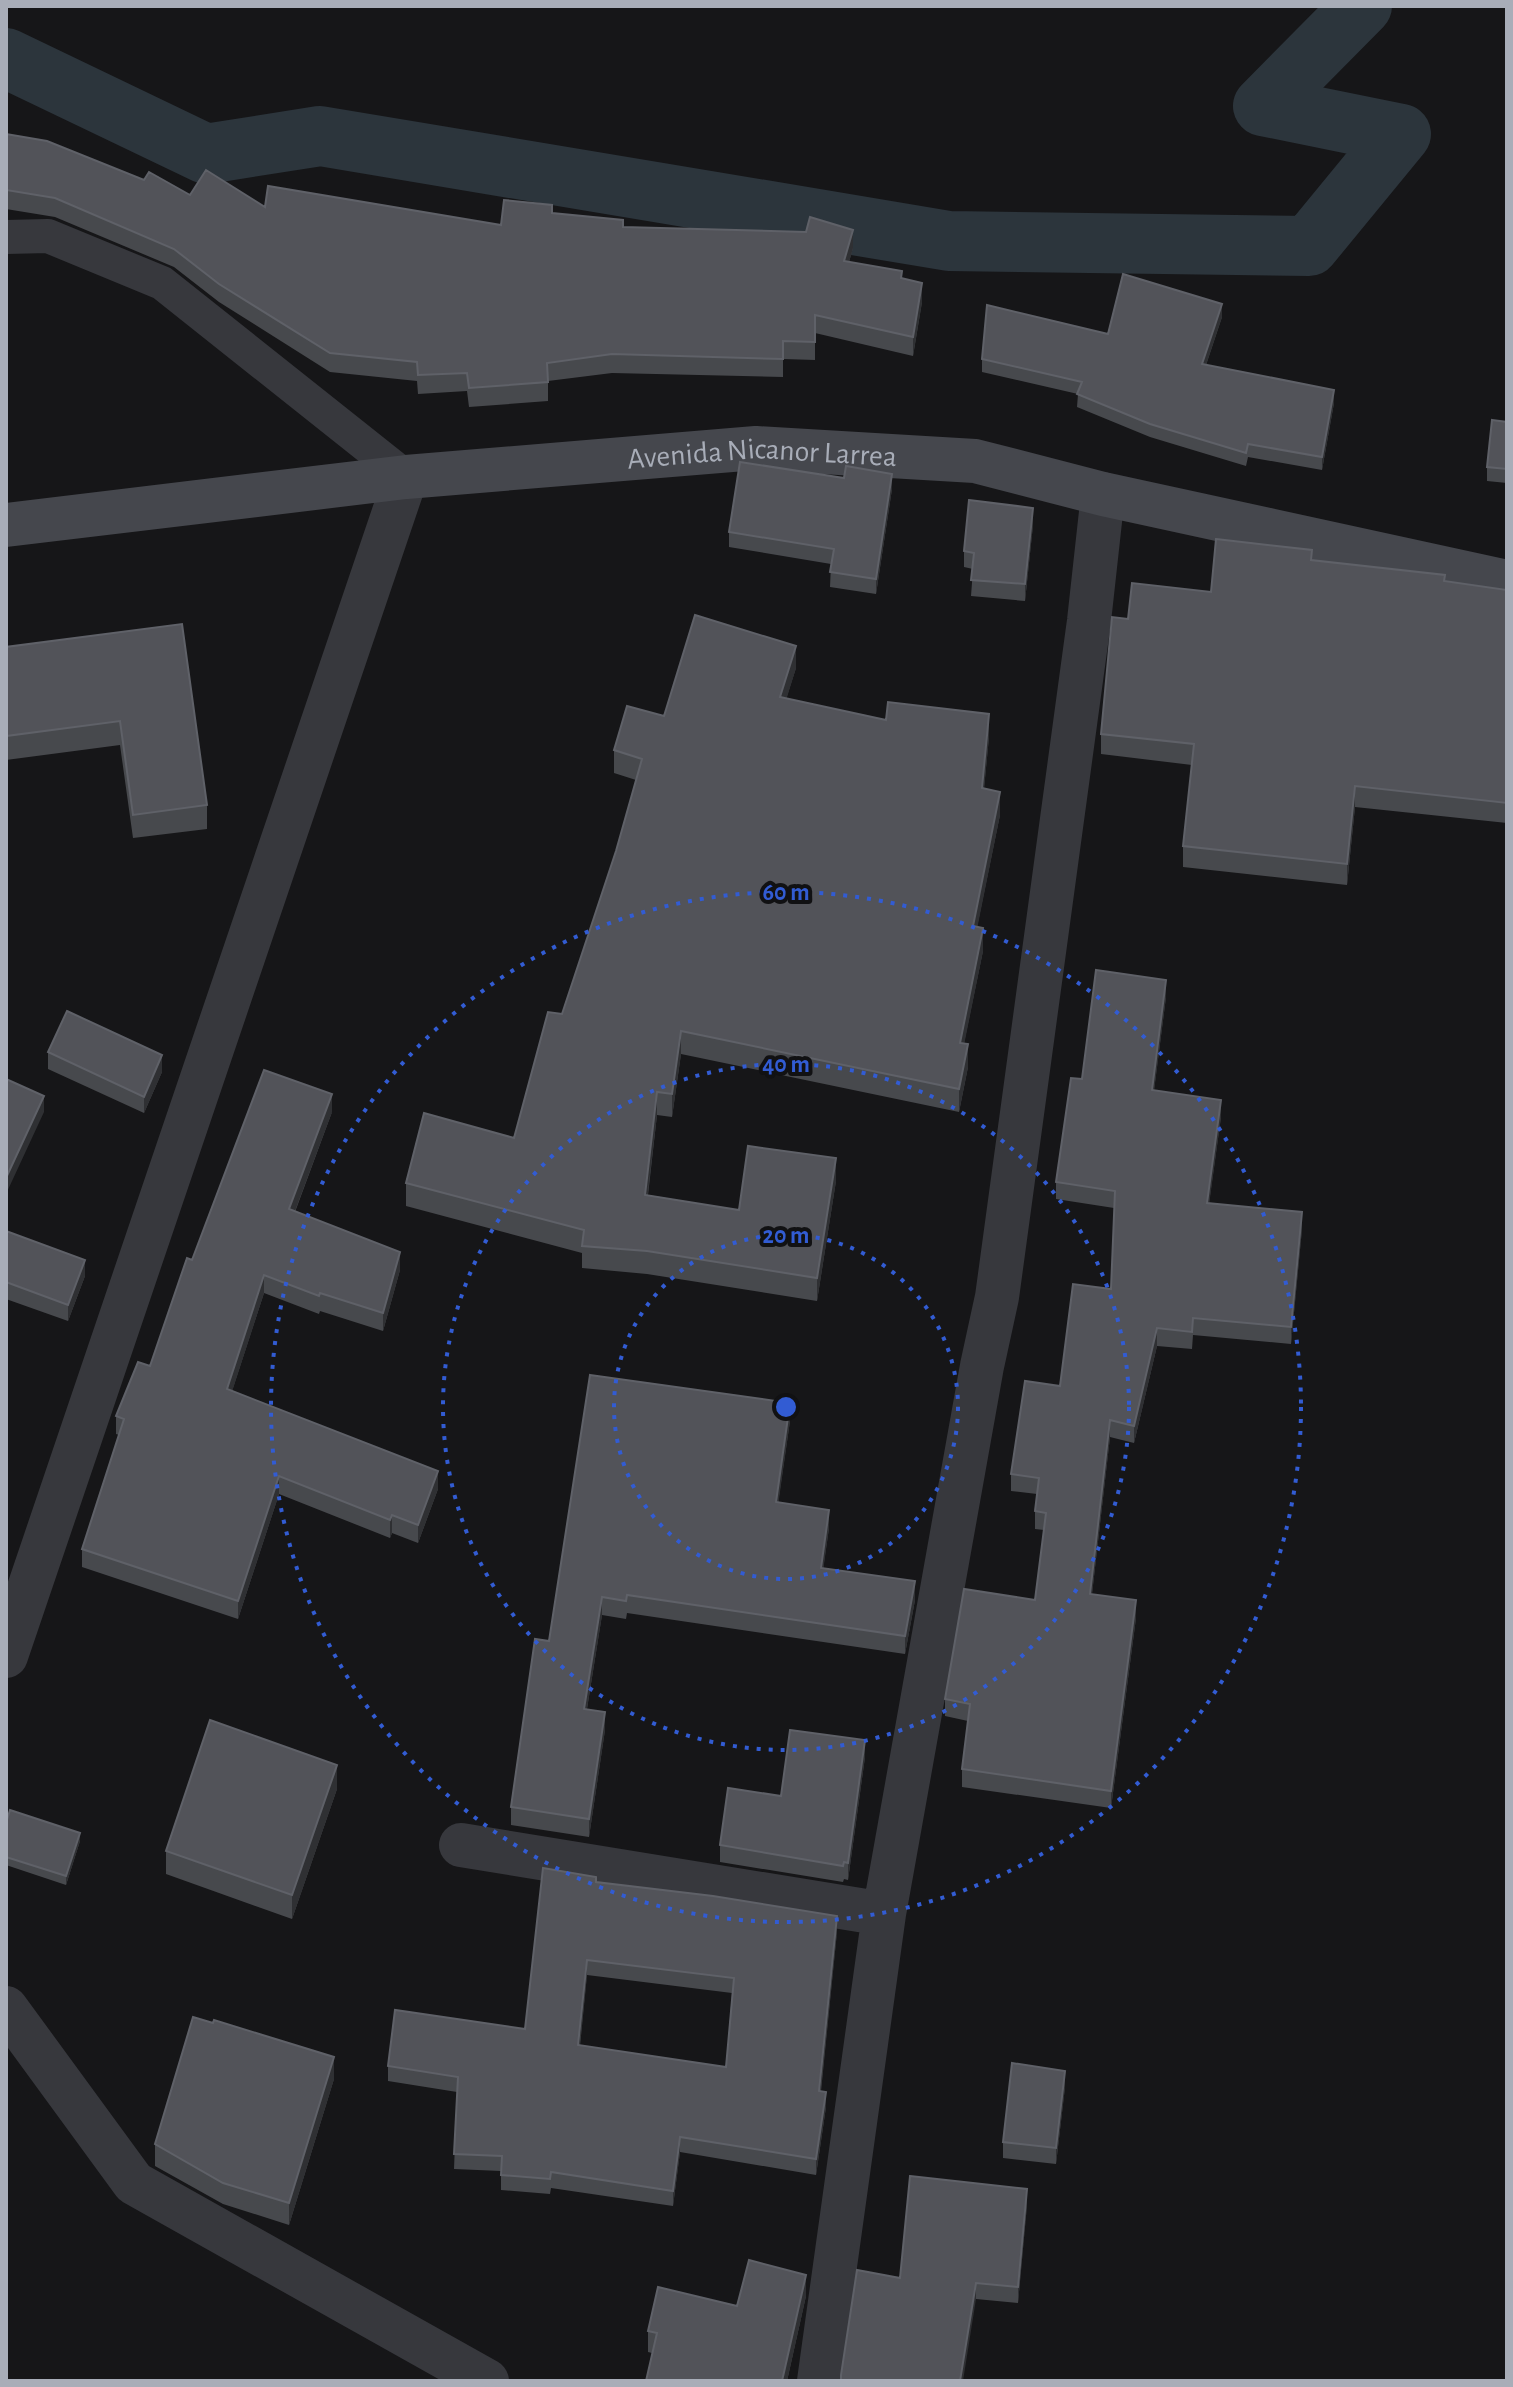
<svg xmlns="http://www.w3.org/2000/svg" width="1513" height="2387" font-family="'Alegreya Sans',sans-serif">
	<style>
		.lines { fill: none; stroke-linecap: round; stroke-linejoin: round }
		.canal { stroke: #2c353c; stroke-width: 60 }
		.lane { stroke: #37383d; stroke-width: 34 }
		.street { stroke: #37383d; stroke-width: 44 }
		.secondary { stroke: #45474d; stroke-width: 44 }
		.wall { fill: #47494d; fill-rule: evenodd }
		.shaded-wall { fill: #2f3033 }
		.building { fill: #525359; stroke: #5f6168; stroke-width: 2; fill-rule: evenodd }
		.ring { fill: none; stroke: #325cd3; stroke-width: 4; stroke-dasharray: 4 8 }
		.labels { text-anchor: middle; stroke-width: 8; stroke-linejoin: round; paint-order: stroke }
		.street-label { font-size: 30px; fill: #a8adb8; stroke: #111113 }
		.centre { fill: #325cd3; stroke: #111113; stroke-width: 4 }
		.ring-label { font-size: 24px; text-anchor: middle; font-weight: bold; fill: #325cd3; stroke: #111113; stroke-width: 8; stroke-linejoin: round; paint-order: stroke }
	</style>
	<rect width="100%" height="100%" fill="#161618"/>
	<g class="lines">
		<path class="canal" d="M 6,58 L 206,154 L 320,136 L 949,241 L 1309,246 L 1401,134 L 1263,106 L 1362,6"/>
		<path class="lane" d="M 6,237 L 48,236 L 162,283 L 406,477"/>
		<path class="street" d="M 6,1656 L 406,477
			M 461,1845 L 884,1914
			M 6,2008 L 134,2183 L 487,2381
			M 819,2381 L 884,1914 L 982,1366 L 997,1297 L 1089,621 L 1103,494"/>
		<path class="secondary" id="s1" d="M 6,525 L 406,477 L 756,448 L 975,461 L 1103,494 L 1507,582"/>
	</g>
	<path class="wall" d="M 6,134 L 190,195 L 265,207 L 501,225 L 552,213 L 623,227 L 853,248 L 849,262 L 902,278 L 922,302 L 913,356 L 815,333 L 815,360 L 783,359 L 783,377 L 612,373 L 548,381 L 548,401 L 469,407 L 467,391 L 418,394 L 417,381 L 330,372 L 219,302 L 174,267 L 55,217 L 6,209 Z
		M 1222,317 L 1206,365 L 1334,403 L 1322,470 L 1248,457 L 1246,466 L 1150,437 L 1077,407 L 1078,394 L 982,372 L 982,359 L 1108,334 Z
		M 1507,422 L 1507,483 L 1487,481 L 1487,467 Z
		M 892,489 L 876,594 L 830,587 L 831,564 L 729,547 L 729,532 Z
		M 1033,525 L 1025,601 L 971,596 L 973,569 L 964,567 L 964,551 Z
		M 1312,560 L 1507,590 L 1507,823 L 1355,807 L 1347,885 L 1183,867 L 1183,846 L 1192,765 L 1101,754 L 1101,734 L 1128,619 Z
		M 182,624 L 207,805 L 207,829 L 133,838 L 120,745 L 6,760 L 6,647 Z
		M 796,668 L 786,699 L 886,720 L 989,737 L 984,788 L 1000,815 L 977,927 L 983,951 L 964,1043 L 968,1067 L 959,1112 L 681,1054 L 672,1117 L 657,1115 L 648,1195 L 739,1210 L 836,1181 L 817,1301 L 647,1274 L 582,1268 L 582,1253 L 406,1206 L 406,1183 L 514,1138 L 562,1014 L 616,851 L 636,780 L 614,773 L 614,750 L 664,716 Z
		M 1166,997 L 1154,1090 L 1221,1117 L 1209,1203 L 1302,1229 L 1291,1344 L 1193,1335 L 1192,1349 L 1157,1346 L 1134,1443 L 1110,1437 L 1092,1594 L 1136,1618 L 1111,1808 L 962,1787 L 962,1769 L 968,1721 L 945,1716 L 945,1699 L 1035,1600 L 1044,1530 L 1035,1529 L 1035,1511 L 1037,1494 L 1011,1491 L 1011,1474 L 1060,1386 L 1111,1289 L 1114,1208 L 1056,1199 L 1056,1182 L 1082,1079 Z
		M 48,1052 L 162,1072 L 144,1113 L 48,1069 Z
		M 332,1112 L 295,1212 L 400,1270 L 383,1331 L 320,1311 L 319,1314 L 264,1293 L 232,1391 L 438,1489 L 418,1543 L 392,1533 L 390,1538 L 279,1494 L 238,1619 L 82,1567 L 82,1549 L 119,1435 L 116,1434 L 116,1416 L 150,1366 L 192,1260 Z
		M 6,1231 L 85,1276 L 68,1321 L 6,1299 Z
		M 790,1421 L 778,1503 L 829,1528 L 823,1569 L 915,1600 L 905,1654 L 627,1613 L 626,1619 L 602,1615 L 587,1709 L 605,1730 L 589,1837 L 511,1825 L 511,1807 L 549,1641 Z
		M 865,1757 L 848,1880 L 844,1879 L 843,1882 L 720,1862 L 720,1845 L 781,1796 Z
		M 337,1789 L 292,1919 L 166,1874 L 166,1851 Z
		M 6,1823 L 80,1841 L 66,1885 L 6,1865 Z
		M 596,1882 L 837,1932 L 821,2091 L 826,2107 L 816,2175 L 680,2152 L 673,2206 L 551,2188 L 550,2194 L 501,2190 L 501,2171 L 454,2169 L 457,2092 L 388,2081 L 388,2066 L 525,2029 ZM 587,1975 L 732,1993 L 726,2067 L 580,2046 Z
		M 334,2079 L 289,2225 L 223,2204 L 155,2166 L 155,2144 Z
		M 1065,2087 L 1056,2164 L 1003,2158 L 1003,2142 Z
		M 1027,2205 L 1018,2303 L 976,2299 L 900,2278 Z
		M 806,2296 L 787,2381 L 646,2381 L 652,2353 L 648,2352 L 648,2331 L 737,2306 Z"/>
	<path class="shaded-wall" d="M 853,230 L 853,248 L 844,280 L 844,261 Z
		M 922,283 L 922,302 L 913,356 L 913,337 Z
		M 1222,304 L 1222,317 L 1202,377 L 1202,364 Z
		M 1334,390 L 1334,403 L 1322,470 L 1322,457 Z
		M 892,474 L 892,489 L 876,594 L 876,579 Z
		M 1033,508 L 1033,525 L 1025,601 L 1025,584 Z
		M 796,646 L 796,668 L 780,720 L 780,697 Z
		M 989,714 L 989,737 L 982,811 L 982,788 Z
		M 1355,786 L 1355,807 L 1347,885 L 1347,864 Z
		M 1000,792 L 1000,815 L 973,949 L 973,926 Z
		M 983,928 L 983,951 L 960,1065 L 960,1043 Z
		M 1166,980 L 1166,997 L 1152,1107 L 1152,1090 Z
		M 681,1031 L 681,1054 L 672,1117 L 672,1094 Z
		M 968,1044 L 968,1067 L 959,1112 L 959,1089 Z
		M 162,1055 L 162,1072 L 144,1113 L 144,1097 Z
		M 657,1092 L 657,1115 L 645,1217 L 645,1195 Z
		M 332,1094 L 332,1112 L 289,1227 L 289,1209 Z
		M 44,1096 L 44,1112 L 6,1194 L 6,1178 Z
		M 1221,1100 L 1221,1117 L 1207,1220 L 1207,1203 Z
		M 836,1158 L 836,1181 L 817,1301 L 817,1278 Z
		M 1302,1212 L 1302,1229 L 1291,1344 L 1291,1327 Z
		M 400,1252 L 400,1270 L 383,1331 L 383,1313 Z
		M 85,1260 L 85,1276 L 68,1321 L 68,1305 Z
		M 264,1275 L 264,1293 L 227,1407 L 227,1389 Z
		M 1157,1328 L 1157,1346 L 1134,1443 L 1134,1426 Z
		M 790,1403 L 790,1421 L 776,1520 L 776,1502 Z
		M 1110,1420 L 1110,1437 L 1090,1611 L 1090,1594 Z
		M 438,1471 L 438,1489 L 418,1543 L 418,1525 Z
		M 279,1476 L 279,1494 L 238,1619 L 238,1601 Z
		M 829,1510 L 829,1528 L 821,1586 L 821,1568 Z
		M 392,1515 L 392,1533 L 390,1538 L 390,1520 Z
		M 915,1581 L 915,1600 L 905,1654 L 905,1636 Z
		M 602,1597 L 602,1615 L 584,1727 L 584,1709 Z
		M 1136,1600 L 1136,1618 L 1111,1808 L 1111,1791 Z
		M 605,1712 L 605,1730 L 589,1837 L 589,1819 Z
		M 865,1740 L 865,1757 L 848,1880 L 848,1863 Z
		M 337,1765 L 337,1789 L 292,1919 L 292,1895 Z
		M 80,1833 L 80,1841 L 66,1885 L 66,1876 Z
		M 837,1916 L 837,1932 L 819,2106 L 819,2091 Z
		M 587,1960 L 587,1975 L 578,2061 L 578,2045 Z
		M 334,2057 L 334,2079 L 289,2225 L 289,2203 Z
		M 1065,2071 L 1065,2087 L 1056,2164 L 1056,2148 Z
		M 826,2092 L 826,2107 L 816,2175 L 816,2159 Z
		M 680,2137 L 680,2152 L 673,2206 L 673,2191 Z
		M 1027,2189 L 1027,2205 L 1018,2303 L 1018,2287 Z
		M 806,2275 L 806,2296 L 787,2381 L 782,2381 Z
		M 976,2283 L 976,2299 L 963,2381 L 960,2381 Z"/>
	<path class="building" d="M 6,134 L 47,141 L 144,180 L 149,172 L 190,195 L 206,170 L 265,207 L 268,186 L 501,225 L 504,200 L 552,205 L 552,213 L 623,220 L 623,227 L 806,232 L 810,217 L 853,230 L 844,261 L 902,271 L 901,278 L 922,283 L 913,337 L 815,315 L 815,342 L 783,341 L 783,359 L 612,354 L 547,363 L 548,382 L 469,388 L 467,373 L 418,375 L 417,362 L 330,353 L 219,284 L 174,249 L 55,198 L 6,190 Z
		M 1123,274 L 1222,304 L 1202,364 L 1334,390 L 1322,457 L 1248,444 L 1246,453 L 1150,424 L 1077,394 L 1082,382 L 982,359 L 987,305 L 1108,334 Z
		M 1492,420 L 1507,422 L 1507,469 L 1487,467 Z
		M 740,462 L 844,478 L 846,466 L 892,474 L 876,579 L 830,572 L 834,549 L 729,532 Z
		M 969,500 L 1033,508 L 1025,584 L 971,580 L 974,553 L 964,551 Z
		M 1216,539 L 1312,550 L 1311,560 L 1445,575 L 1444,581 L 1507,590 L 1507,803 L 1355,786 L 1347,864 L 1183,846 L 1194,744 L 1101,734 L 1112,617 L 1128,619 L 1132,583 L 1211,592 Z
		M 695,615 L 796,646 L 780,697 L 886,720 L 888,702 L 989,714 L 982,788 L 1000,792 L 973,926 L 983,928 L 960,1043 L 968,1044 L 959,1089 L 681,1031 L 672,1094 L 657,1092 L 645,1195 L 739,1210 L 748,1146 L 836,1158 L 817,1278 L 647,1251 L 582,1246 L 584,1230 L 406,1183 L 424,1113 L 514,1138 L 548,1012 L 562,1014 L 616,851 L 642,759 L 614,750 L 627,706 L 664,716 Z
		M 182,624 L 207,805 L 133,815 L 120,721 L 6,736 L 6,647 Z
		M 1096,970 L 1166,980 L 1152,1090 L 1221,1100 L 1207,1203 L 1302,1212 L 1291,1327 L 1193,1318 L 1192,1332 L 1157,1328 L 1134,1426 L 1110,1420 L 1090,1594 L 1136,1600 L 1111,1791 L 962,1769 L 970,1704 L 945,1699 L 964,1589 L 1035,1600 L 1046,1513 L 1035,1511 L 1039,1478 L 1011,1474 L 1025,1381 L 1060,1386 L 1073,1284 L 1111,1289 L 1115,1191 L 1056,1182 L 1071,1078 L 1082,1079 Z
		M 67,1011 L 162,1055 L 144,1097 L 48,1052 Z
		M 264,1070 L 332,1094 L 289,1209 L 400,1252 L 383,1313 L 320,1293 L 319,1296 L 264,1275 L 227,1389 L 438,1471 L 418,1525 L 392,1515 L 390,1520 L 279,1476 L 238,1601 L 82,1549 L 124,1419 L 116,1416 L 138,1362 L 150,1366 L 187,1258 L 192,1260 Z
		M 6,1079 L 44,1096 L 6,1178 Z
		M 6,1231 L 85,1260 L 68,1305 L 6,1282 Z
		M 590,1375 L 790,1403 L 776,1502 L 829,1510 L 821,1568 L 915,1581 L 905,1636 L 627,1595 L 626,1601 L 602,1597 L 584,1709 L 605,1712 L 589,1819 L 511,1807 L 535,1639 L 549,1641 Z
		M 210,1720 L 337,1765 L 292,1895 L 166,1851 Z
		M 790,1730 L 865,1740 L 848,1863 L 844,1862 L 843,1866 L 720,1845 L 728,1788 L 781,1796 Z
		M 10,1810 L 80,1833 L 66,1876 L 6,1857 L 6,1823 Z
		M 543,1868 L 596,1877 L 596,1882 L 713,1896 L 837,1916 L 819,2091 L 826,2092 L 816,2159 L 680,2137 L 673,2191 L 551,2172 L 550,2179 L 501,2175 L 502,2156 L 454,2154 L 458,2077 L 388,2066 L 395,2010 L 525,2029 ZM 587,1960 L 734,1978 L 726,2067 L 578,2045 Z
		M 193,2017 L 213,2023 L 214,2020 L 334,2057 L 289,2203 L 223,2183 L 155,2144 Z
		M 1012,2063 L 1065,2071 L 1056,2148 L 1003,2142 Z
		M 910,2176 L 1027,2189 L 1018,2287 L 976,2283 L 960,2381 L 841,2381 L 841,2375 L 857,2270 L 900,2278 Z
		M 749,2260 L 806,2275 L 782,2381 L 646,2381 L 657,2333 L 648,2331 L 658,2287 L 737,2306 Z"/>
	<g class="ring">
		<circle cx="786" cy="1407" r="172"/>
		<circle cx="786" cy="1407" r="343"/>
		<circle cx="786" cy="1407" r="515"/>
	</g>
	<g class="labels">
		<g class="street-label">
			<text dy="10" stroke="none"><textPath href="#s1" startOffset="760">Avenida Nicanor Larrea</textPath></text>
		</g>
	</g>
	<circle cx="786" cy="1407" r="12" class="centre"/>
	<g class="ring-label">
		<text x="786" y="900">60 m</text>
		<text x="786" y="1072">40 m</text>
		<text x="786" y="1243">20 m</text>
	</g>
	<rect width="1513" height="2387" fill="none" stroke="#a8adb8" stroke-width="16"/>
</svg>
